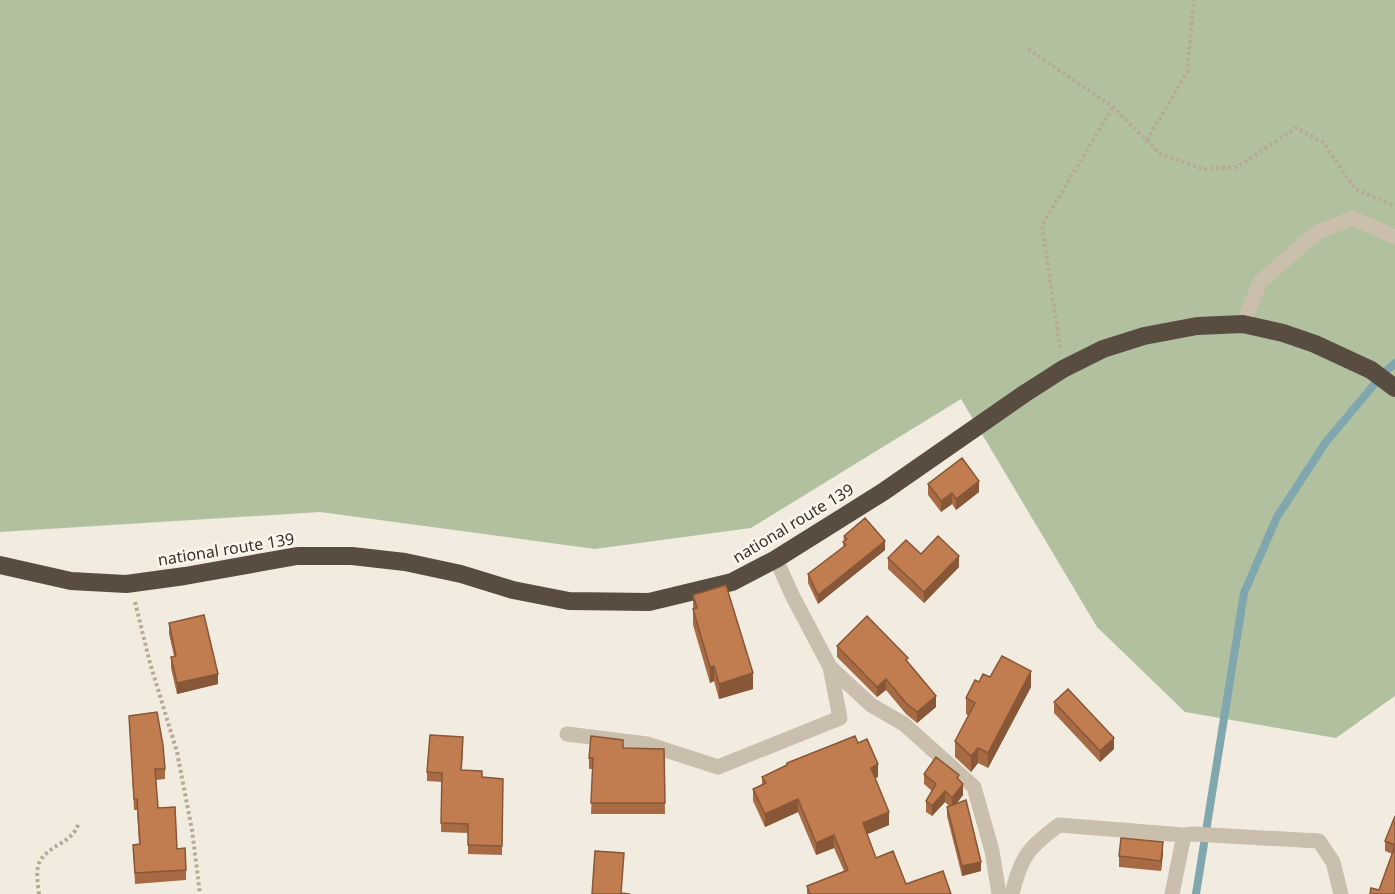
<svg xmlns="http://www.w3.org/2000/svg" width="1395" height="894" font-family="'Noto Sans',sans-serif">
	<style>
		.green { fill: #b1c1a0 }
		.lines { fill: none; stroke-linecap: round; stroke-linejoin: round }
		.stream { stroke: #80a6ae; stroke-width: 8 }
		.path { stroke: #b6a996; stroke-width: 4; stroke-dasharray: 3 3; stroke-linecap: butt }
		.minor { stroke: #cabeac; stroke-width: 15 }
		.highway { stroke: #594d42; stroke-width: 18 }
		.wall { fill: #a66b44 }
		.shaded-wall { fill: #875737 }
		.building { fill: #c17c4f; stroke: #875737; stroke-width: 1.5 }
		.labels { text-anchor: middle; stroke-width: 5; stroke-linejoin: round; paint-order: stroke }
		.street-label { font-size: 16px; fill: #39312b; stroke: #faf6ec }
	</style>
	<rect width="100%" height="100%" fill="#f2ece0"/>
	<path class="green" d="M 0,0 L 1395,0 L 1395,696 L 1336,738 L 1185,712 L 1097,627 L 961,399 L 751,528 L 595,549 L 320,512 L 0,532 Z"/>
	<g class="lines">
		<path class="stream" d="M 1196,894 L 1244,593 L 1277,517 L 1326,442 L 1383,374 L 1395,363"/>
		<path class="path" d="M 1028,49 L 1113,107 L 1159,153 L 1203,169 L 1237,167 L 1296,128 L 1323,142 L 1355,189 L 1395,206
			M 1147,140 L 1187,72 L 1194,0
			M 1060,348 L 1042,225 L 1113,107
			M 135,602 L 150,663 L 177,752 L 192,830 L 200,894
			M 39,894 C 38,884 35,870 40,861 C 51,843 73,844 79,822"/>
		<path class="minor" d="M 1243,324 L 1260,282 L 1316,233 L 1353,218 L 1395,237
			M 776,559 L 792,595 L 830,667 L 871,705 L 904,724 L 974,787 L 992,851 L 999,894
			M 567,734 L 647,744 L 718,767 L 840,718 L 830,667
			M 1012,894 C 1021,856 1029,847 1059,825 L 1184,835 L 1193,834 L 1319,841 L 1333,862 L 1341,894
			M 1172,894 L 1184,835"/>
		<path class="highway" d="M 0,565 L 71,581 L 126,584 L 185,576 L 297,556 L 352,556 L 405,562 L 461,574 L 513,590 L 569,601 L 649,602 L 732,582 L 776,559 L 883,492 L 1024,394 L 1063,369 L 1103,349 L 1144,336 L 1197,326 L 1243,324 L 1283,333 L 1315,344 L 1371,370 L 1395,388"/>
	</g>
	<path class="wall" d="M 928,484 L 979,492 L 956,510 L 952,504 L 941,512 L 928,495 Z
		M 844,536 L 885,550 L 818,604 L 808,583 L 808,574 L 843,547 Z
		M 921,554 L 959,567 L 924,603 L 888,569 L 888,558 Z
		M 693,595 L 753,689 L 719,699 L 714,681 L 710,683 L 693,625 Z
		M 169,623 L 218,684 L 177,694 L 171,668 L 171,657 L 174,656 L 169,634 Z
		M 837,646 L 908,663 L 936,707 L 917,723 L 906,714 L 886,690 L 877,697 L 837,657 Z
		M 990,677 L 1031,687 L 988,768 L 978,763 L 971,772 L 955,757 L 955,741 L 969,716 L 966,714 L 966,698 L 979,682 Z
		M 1054,702 L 1114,749 L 1100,762 L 1054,713 Z
		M 129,716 L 165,769 L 165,779 L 156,780 L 158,808 L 186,870 L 186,880 L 135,884 L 133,845 L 139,844 L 137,810 L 134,810 Z
		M 858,743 L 878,777 L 875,778 L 889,825 L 867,834 L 876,858 L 906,884 L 951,894 L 807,894 L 807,886 L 844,871 L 834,848 L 816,855 L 798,812 L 765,827 L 753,801 L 753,789 L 762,785 L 762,777 L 787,765 L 787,763 Z
		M 463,746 L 462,770 L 482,777 L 503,779 L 502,855 L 468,854 L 468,833 L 441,832 L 442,782 L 427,781 L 427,772 Z
		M 623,748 L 664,749 L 665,814 L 591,814 L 593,769 L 589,769 L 589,758 Z
		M 924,774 L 959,779 L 963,795 L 957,803 L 981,871 L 962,876 L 947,816 L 947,807 L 949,806 L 945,802 L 932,816 L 926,812 L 926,801 L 932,791 L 924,784 Z
		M 1395,816 L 1395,894 L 1379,890 L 1392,854 L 1385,851 L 1385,841 Z
		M 1163,853 L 1161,871 L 1119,867 L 1119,856 Z"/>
	<path class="shaded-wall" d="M 979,481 L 979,492 L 956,510 L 956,499 Z
		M 952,493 L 952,504 L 941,512 L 941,501 Z
		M 885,541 L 885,550 L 818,604 L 818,595 Z
		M 959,556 L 959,567 L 924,603 L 924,592 Z
		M 714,666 L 714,681 L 710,683 L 710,667 Z
		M 1031,671 L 1031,687 L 988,768 L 988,753 Z
		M 753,673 L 753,689 L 719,699 L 719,684 Z
		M 218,674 L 218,684 L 177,694 L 177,683 Z
		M 886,679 L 886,690 L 877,697 L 877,687 Z
		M 936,696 L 936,707 L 917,723 L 917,712 Z
		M 1114,738 L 1114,749 L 1100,762 L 1100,751 Z
		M 978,748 L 978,763 L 971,772 L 971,756 Z
		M 878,764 L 878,777 L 871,780 L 871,768 Z
		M 963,784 L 963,795 L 952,809 L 952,798 Z
		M 945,791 L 945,802 L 932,816 L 932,806 Z
		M 798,799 L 798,812 L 765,827 L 765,814 Z
		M 889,812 L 889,825 L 863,836 L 863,823 Z
		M 834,835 L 834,848 L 816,855 L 816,843 Z
		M 1163,842 L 1163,853 L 1161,871 L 1161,861 Z
		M 981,862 L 981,871 L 962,876 L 962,866 Z"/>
	<path class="building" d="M 962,458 L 979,481 L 956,499 L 952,493 L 941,501 L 928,484 Z
		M 865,518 L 885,541 L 818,595 L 808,574 L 846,545 L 843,542 L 847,539 L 844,536 Z
		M 938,536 L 959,556 L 924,592 L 888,558 L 906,540 L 921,554 Z
		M 726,585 L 753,673 L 719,684 L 714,666 L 710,667 L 693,609 L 697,608 L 693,595 Z
		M 204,615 L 218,674 L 177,683 L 171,657 L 176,656 L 169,623 Z
		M 867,616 L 908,658 L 906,660 L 936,696 L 917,712 L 906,703 L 886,679 L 877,687 L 837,646 Z
		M 1002,656 L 1031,671 L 988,753 L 978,748 L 971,756 L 955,741 L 975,703 L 966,698 L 975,680 L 979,682 L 983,674 L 990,677 Z
		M 1068,689 L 1114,738 L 1100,751 L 1054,702 Z
		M 157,712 L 163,745 L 165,769 L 155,769 L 158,808 L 175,807 L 177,849 L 185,848 L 186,870 L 135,873 L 133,845 L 140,844 L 137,799 L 134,799 L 129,716 Z
		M 430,735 L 463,737 L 461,770 L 482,771 L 482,777 L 503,779 L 502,846 L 468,845 L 468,824 L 441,823 L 442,773 L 427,772 Z
		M 591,736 L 623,740 L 623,748 L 664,749 L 665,803 L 591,803 L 593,758 L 589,758 Z
		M 855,736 L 858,743 L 867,739 L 878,764 L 871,768 L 889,812 L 863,823 L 876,858 L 893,851 L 906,884 L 943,871 L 951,894 L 810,894 L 807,886 L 848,870 L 834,835 L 816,843 L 798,799 L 765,814 L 753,789 L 766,783 L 762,777 L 787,765 L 787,763 Z
		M 936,757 L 959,775 L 957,778 L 963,784 L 952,798 L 945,791 L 932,806 L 926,801 L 936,784 L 924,774 Z
		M 966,800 L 981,862 L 962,866 L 947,807 Z
		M 1395,816 L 1395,845 L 1385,841 Z
		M 1121,838 L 1163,842 L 1161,861 L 1119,856 Z
		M 1395,846 L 1395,894 L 1370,894 L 1371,888 L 1379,890 Z
		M 595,851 L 624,853 L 621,893 L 630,894 L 592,894 Z"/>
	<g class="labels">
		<g class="street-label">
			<text transform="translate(793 523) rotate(-31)" y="6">national route 139</text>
			<text transform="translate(226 549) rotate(-9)" y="6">national route 139</text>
		</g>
	</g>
</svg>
